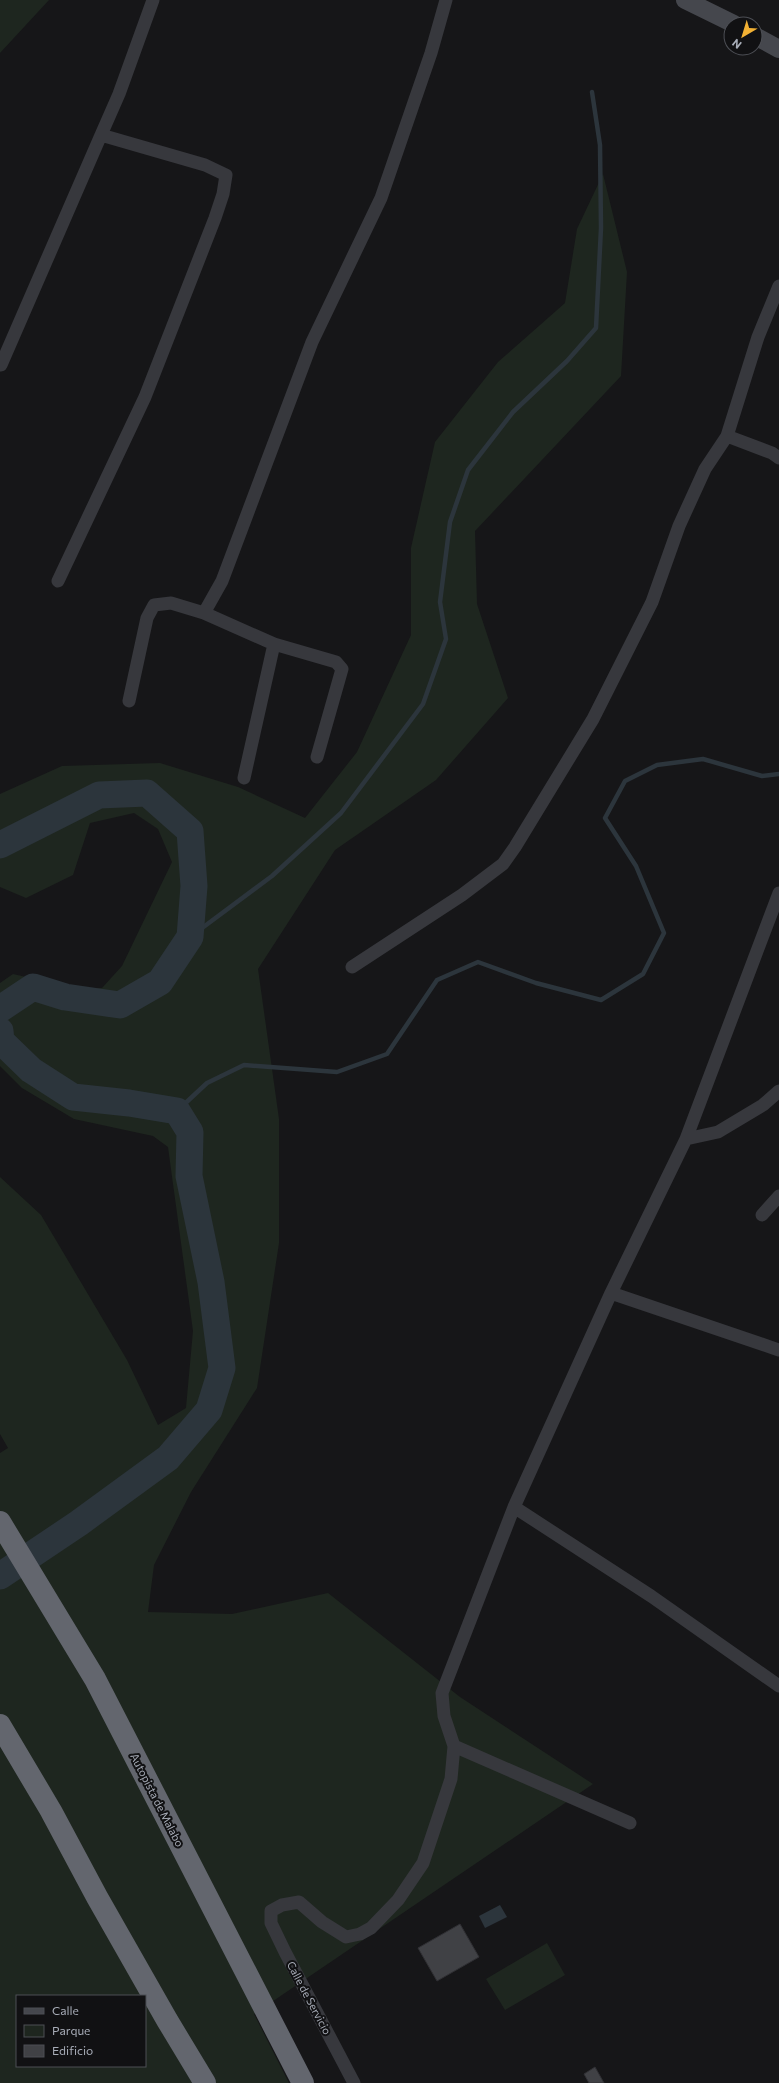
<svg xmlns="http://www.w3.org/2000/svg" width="779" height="2083" font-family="Commissioner,sans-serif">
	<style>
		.green { fill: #1e261f; fill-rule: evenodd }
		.water { fill: #2c353c }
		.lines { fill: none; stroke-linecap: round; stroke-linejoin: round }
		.stream { stroke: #2c353c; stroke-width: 4.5 }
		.river { stroke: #2c353c; stroke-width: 27 }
		.building { fill: #404145; stroke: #303034 }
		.street { stroke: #37383d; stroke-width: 13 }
		.secondary { stroke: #45474d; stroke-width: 18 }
		.highway { stroke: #63666e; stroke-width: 22 }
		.labels { text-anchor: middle; stroke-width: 4; stroke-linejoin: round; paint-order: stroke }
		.street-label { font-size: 11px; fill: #a8adb8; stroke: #111113 }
	</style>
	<rect width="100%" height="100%" fill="#161618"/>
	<path class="green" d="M 0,0 L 49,0 L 0,53 Z
		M 603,174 L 627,272 L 621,376 L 475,531 L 477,604 L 508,698 L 436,780 L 335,850 L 258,969 L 279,1119 L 279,1243 L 257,1388 L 191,1492 L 154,1565 L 148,1612 L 232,1614 L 328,1593 L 460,1697 L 593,1784 L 254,2014 L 289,2083 L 0,2083 L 0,1453 L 8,1448 L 0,1434 L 0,1177 L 41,1215 L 127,1360 L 158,1425 L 186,1408 L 193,1331 L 168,1147 L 153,1136 L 74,1119 L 22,1088 L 0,1066 L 0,983 L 13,974 L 78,989 L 102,988 L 122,966 L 172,862 L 158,829 L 134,813 L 90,823 L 73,875 L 26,898 L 0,887 L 0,794 L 62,766 L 160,763 L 238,787 L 305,818 L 357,752 L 411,635 L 411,548 L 435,442 L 498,362 L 565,303 L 577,229 ZM 17,1996 L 145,1996 L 145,2066 L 17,2066 Z
		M 547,1943 L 565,1975 L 505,2010 L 486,1979 Z"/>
	<path class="water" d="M 500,1905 L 507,1917 L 485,1928 L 479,1916 Z"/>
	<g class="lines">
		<path class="stream" d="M 190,937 L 272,876 L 341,813 L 423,704 L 446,639 L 440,602 L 450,522 L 468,470 L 513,412 L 567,361 L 596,328 L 601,228 L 600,145 L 592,92
			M 177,1111 L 207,1083 L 244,1065 L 337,1072 L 387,1054 L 437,980 L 478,962 L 536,983 L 601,1000 L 643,974 L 664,933 L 636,866 L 605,818 L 625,781 L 657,765 L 703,759 L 762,776 L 779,774"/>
		<path class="river" d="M 0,845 L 99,795 L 147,793 L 190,831 L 194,886 L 190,937 L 160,982 L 120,1005 L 65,997 L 33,987 L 0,1009
			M 0,1031 L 1,1041 L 31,1070 L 73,1097 L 129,1103 L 177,1111 L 190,1132 L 189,1176 L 211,1282 L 222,1368 L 209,1410 L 168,1458 L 79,1523 L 0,1576"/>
	</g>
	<path class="building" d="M 460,1924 L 479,1957 L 437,1981 L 418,1948 Z
		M 595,2067 L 604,2083 L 589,2083 L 584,2074 Z"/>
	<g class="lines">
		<path class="street" d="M 1,365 L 101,135
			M 727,436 L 772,453 L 779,458
			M 58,581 L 145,397 L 215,218 L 223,194 L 226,175 L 205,165 L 101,135 L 119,94 L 153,0
			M 129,701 L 147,618 L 154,605 L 171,603 L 204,613
			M 317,757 L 342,669 L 336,662 L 274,644 L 204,613 L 222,581 L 312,342 L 381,198 L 431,53 L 446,0
			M 244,778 L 274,644
			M 352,967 L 462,895 L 503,864 L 515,847 L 593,719 L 652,602 L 679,526 L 705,469 L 727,436 L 758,337 L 779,286
			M 686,1139 L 718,1132 L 763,1105 L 779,1091
			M 762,1215 L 779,1196
			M 611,1293 L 779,1350
			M 514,1507 L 651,1596 L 779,1686
			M 454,1746 L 630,1823
			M 354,2083 L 285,1952 L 271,1923 L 271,1911 L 282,1905 L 299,1902 L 322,1922 L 346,1937 L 360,1934 L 371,1928 L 398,1900 L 423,1863 L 451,1779 L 454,1746 L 444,1716 L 442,1693 L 514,1507 L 611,1293 L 686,1139 L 779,893"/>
		<path class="secondary" d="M 685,0 L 734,24
			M 755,36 L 779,49"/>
		<path class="highway" d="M 0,1522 L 95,1679 L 303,2083
			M 0,1725 L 51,1811 L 97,1897 L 167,2020 L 205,2083"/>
	</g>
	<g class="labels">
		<g class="street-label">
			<text transform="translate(157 1800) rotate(63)" y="4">Autopista de Malabo</text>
			<text transform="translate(309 1998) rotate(62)" y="4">Calle de Servicio</text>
		</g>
	</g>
	<rect x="16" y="1995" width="130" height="72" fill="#111113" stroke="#4d4f55"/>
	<rect x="24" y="2008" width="20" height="6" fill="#45474d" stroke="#4d4f55"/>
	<text x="52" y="2015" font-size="12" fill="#a8adb8">Calle</text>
	<rect x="24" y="2025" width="20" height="12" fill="#1e261f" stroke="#4d4f55"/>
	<text x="52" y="2035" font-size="12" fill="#a8adb8">Parque</text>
	<rect x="24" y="2045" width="20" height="12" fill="#404145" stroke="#4d4f55"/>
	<text x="52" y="2055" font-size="12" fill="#a8adb8">Edificio</text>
	<g transform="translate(743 36) rotate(218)"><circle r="19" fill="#111113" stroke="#4d4f55"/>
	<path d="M0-3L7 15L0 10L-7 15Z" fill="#f2b134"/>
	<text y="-6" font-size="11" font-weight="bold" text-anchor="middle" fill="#a8adb8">N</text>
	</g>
</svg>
